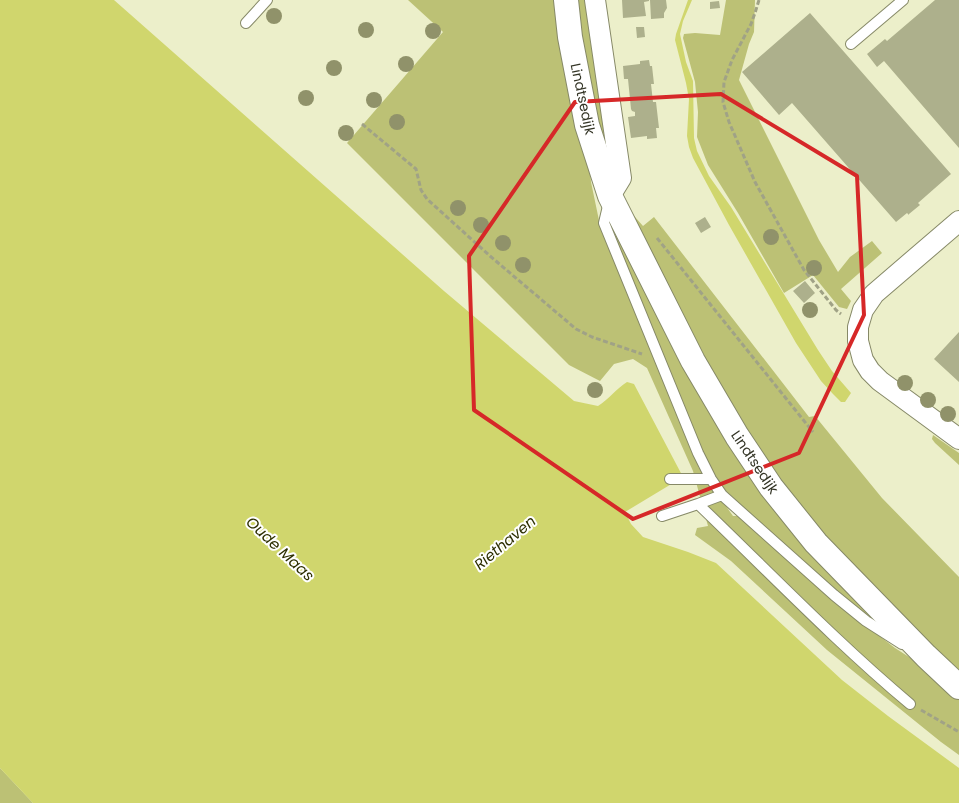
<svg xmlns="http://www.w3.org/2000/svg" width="959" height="803" font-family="Poppins,sans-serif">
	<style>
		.green { fill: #bcc175 }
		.water { fill: #d0d66d }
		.building { fill: #adb08c }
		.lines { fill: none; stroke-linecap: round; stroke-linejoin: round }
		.service-casing { stroke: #868967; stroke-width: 12 }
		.minor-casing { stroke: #868967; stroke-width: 22 }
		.tertiary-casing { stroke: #868967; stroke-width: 26 }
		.path { stroke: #a0a286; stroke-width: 3; stroke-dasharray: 5 2.5; stroke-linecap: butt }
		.service { stroke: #fff; stroke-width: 10 }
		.minor { stroke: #fff; stroke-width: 20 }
		.tertiary { stroke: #fff; stroke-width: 24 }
		.tree { fill: #90926a }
		.marked { fill: none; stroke: #d62828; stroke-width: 4; stroke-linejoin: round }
		.labels { text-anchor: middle; stroke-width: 4; stroke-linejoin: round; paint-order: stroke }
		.street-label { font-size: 14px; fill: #343526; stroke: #fff }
		.water-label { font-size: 15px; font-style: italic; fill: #2d2f01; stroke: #fff }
	</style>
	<rect width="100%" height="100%" fill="#ecefca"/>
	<path class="green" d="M 408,0 L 559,0 L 589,157 L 591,182 L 601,230 L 699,468 L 733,516 L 738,516 L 860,621 L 895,648 L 937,675 L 959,694 L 959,755 L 941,742 L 827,650 L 731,561 L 695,535 L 697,528 L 708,526 L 693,471 L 647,368 L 633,359 L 614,364 L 600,381 L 569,365 L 347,143 L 443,32 Z
		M 573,0 L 587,0 L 585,1 L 591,45 L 613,160 L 604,155 Z
		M 726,0 L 755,0 L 754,32 L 749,44 L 739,80 L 819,240 L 838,272 L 850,257 L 872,241 L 882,253 L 841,289 L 851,301 L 847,309 L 839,307 L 813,275 L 784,293 L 738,213 L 708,165 L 697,137 L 698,112 L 695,82 L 683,38 L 684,34 L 695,33 L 720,35 Z
		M 628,209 L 643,226 L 654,217 L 809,417 L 815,416 L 882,498 L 959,577 L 959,670 L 930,644 L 803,513 L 723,398 Z
		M 612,219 L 674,337 L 882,627 L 831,586 L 726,491 L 706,461 L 612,230 Z
		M 933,435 L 959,453 L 959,465 L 935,443 L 932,439 Z
		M 0,768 L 33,803 L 0,803 Z"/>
	<path class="water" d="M 0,0 L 114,0 L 444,291 L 574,401 L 598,406 C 609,399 616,389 627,382 L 634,384 L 683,477 L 625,512 L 631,524 L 643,537 L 688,552 L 716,563 L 842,680 L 888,716 L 959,768 L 959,803 L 33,803 L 0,768 Z
		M 688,0 L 692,0 L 683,21 L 680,34 L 686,62 L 693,81 L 694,138 L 697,151 L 709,176 L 731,207 L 818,350 L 832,371 L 851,393 L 845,402 L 841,402 L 833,394 L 821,381 L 796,343 L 729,225 L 693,158 L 689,147 L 687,136 L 689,99 L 686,83 L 675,40 L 676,34 Z"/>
	<path class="building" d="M 622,0 L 649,0 L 649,1 L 644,2 L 646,16 L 623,18 Z
		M 650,0 L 666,0 L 667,8 L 664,13 L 664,18 L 651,19 Z
		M 935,0 L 959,0 L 959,148 L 884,61 L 877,67 L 867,54 L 885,39 L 887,41 Z
		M 719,1 L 720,8 L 710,9 L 710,2 Z
		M 810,13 L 951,174 L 918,203 L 920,205 L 909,214 L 909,215 L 907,213 L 896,222 L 792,103 L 779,115 L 742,72 Z
		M 636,27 L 644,27 L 645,37 L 637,38 Z
		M 649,60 L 650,66 L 652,66 L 654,84 L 651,84 L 653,102 L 656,102 L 659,128 L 656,128 L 657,138 L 647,139 L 647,136 L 631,138 L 628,117 L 635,116 L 635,112 L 632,111 L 631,109 L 628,79 L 624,79 L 623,66 L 640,64 L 640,61 Z
		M 705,217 L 711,227 L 701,233 L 695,223 Z
		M 805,281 L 815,293 L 804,303 L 793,291 Z
		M 959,332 L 959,382 L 934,359 Z"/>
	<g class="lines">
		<g class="service-casing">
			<path id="service" d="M 246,23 L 267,0
				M 851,44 L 903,0
				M 609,202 L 604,223 L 698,453 L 711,479 L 722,495 L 834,595 L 866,621 L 902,644
				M 670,479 L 711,479
				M 698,504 C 768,571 836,642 910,704
				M 662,516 L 698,504 L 722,495"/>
		</g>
		<g class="minor-casing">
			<path id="minor" d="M 595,0 L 621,178 L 610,196
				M 959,221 L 874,294 L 863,310 L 858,327 L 858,341 L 863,360 L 870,371 L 880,381 L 959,439"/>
		</g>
		<g class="tertiary-casing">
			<path id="tertiary" d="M 566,0 L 570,37 L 587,125 L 610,196 L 693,361 L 737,436 L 771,487 L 816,543 L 926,656 L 959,687"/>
		</g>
		<path class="path" d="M 759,0 L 755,13 L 751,24 L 732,60 L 724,82 L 723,102 L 729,122 L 755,182 L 804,270 L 836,310 L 841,314
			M 362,124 L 416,169 L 421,190 L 427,199 L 490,256 L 576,329 L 592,337 L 642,354
			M 657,238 L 813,432
			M 921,710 L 959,732"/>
		<use href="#service" class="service"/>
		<use href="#minor" class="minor"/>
		<use href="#tertiary" class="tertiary"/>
	</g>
	<g class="tree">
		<circle cx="274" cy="16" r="8"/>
		<circle cx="366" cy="30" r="8"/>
		<circle cx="433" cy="31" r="8"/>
		<circle cx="406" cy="64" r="8"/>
		<circle cx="334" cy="68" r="8"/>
		<circle cx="306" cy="98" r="8"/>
		<circle cx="374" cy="100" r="8"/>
		<circle cx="397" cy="122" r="8"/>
		<circle cx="346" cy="133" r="8"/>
		<circle cx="458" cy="208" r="8"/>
		<circle cx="481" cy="225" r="8"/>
		<circle cx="771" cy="237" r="8"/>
		<circle cx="503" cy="243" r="8"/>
		<circle cx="523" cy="265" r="8"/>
		<circle cx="814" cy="268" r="8"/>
		<circle cx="810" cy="310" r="8"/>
		<circle cx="905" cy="383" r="8"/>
		<circle cx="595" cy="390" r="8"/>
		<circle cx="928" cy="400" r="8"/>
		<circle cx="948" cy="414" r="8"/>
	</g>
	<path class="marked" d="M 721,94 L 857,176 L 864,315 L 799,453 L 633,519 L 474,410 L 469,256 L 575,102 Z"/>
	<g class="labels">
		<g class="street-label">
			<text transform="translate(583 99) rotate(78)" y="5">Lindtsedijk</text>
			<text transform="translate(755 462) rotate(56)" y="5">Lindtsedijk</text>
		</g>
		<g class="water-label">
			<text transform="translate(505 543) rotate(-40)" y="5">Riethaven</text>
			<text transform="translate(280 549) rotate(43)" y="5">Oude Maas</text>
		</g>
	</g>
</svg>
